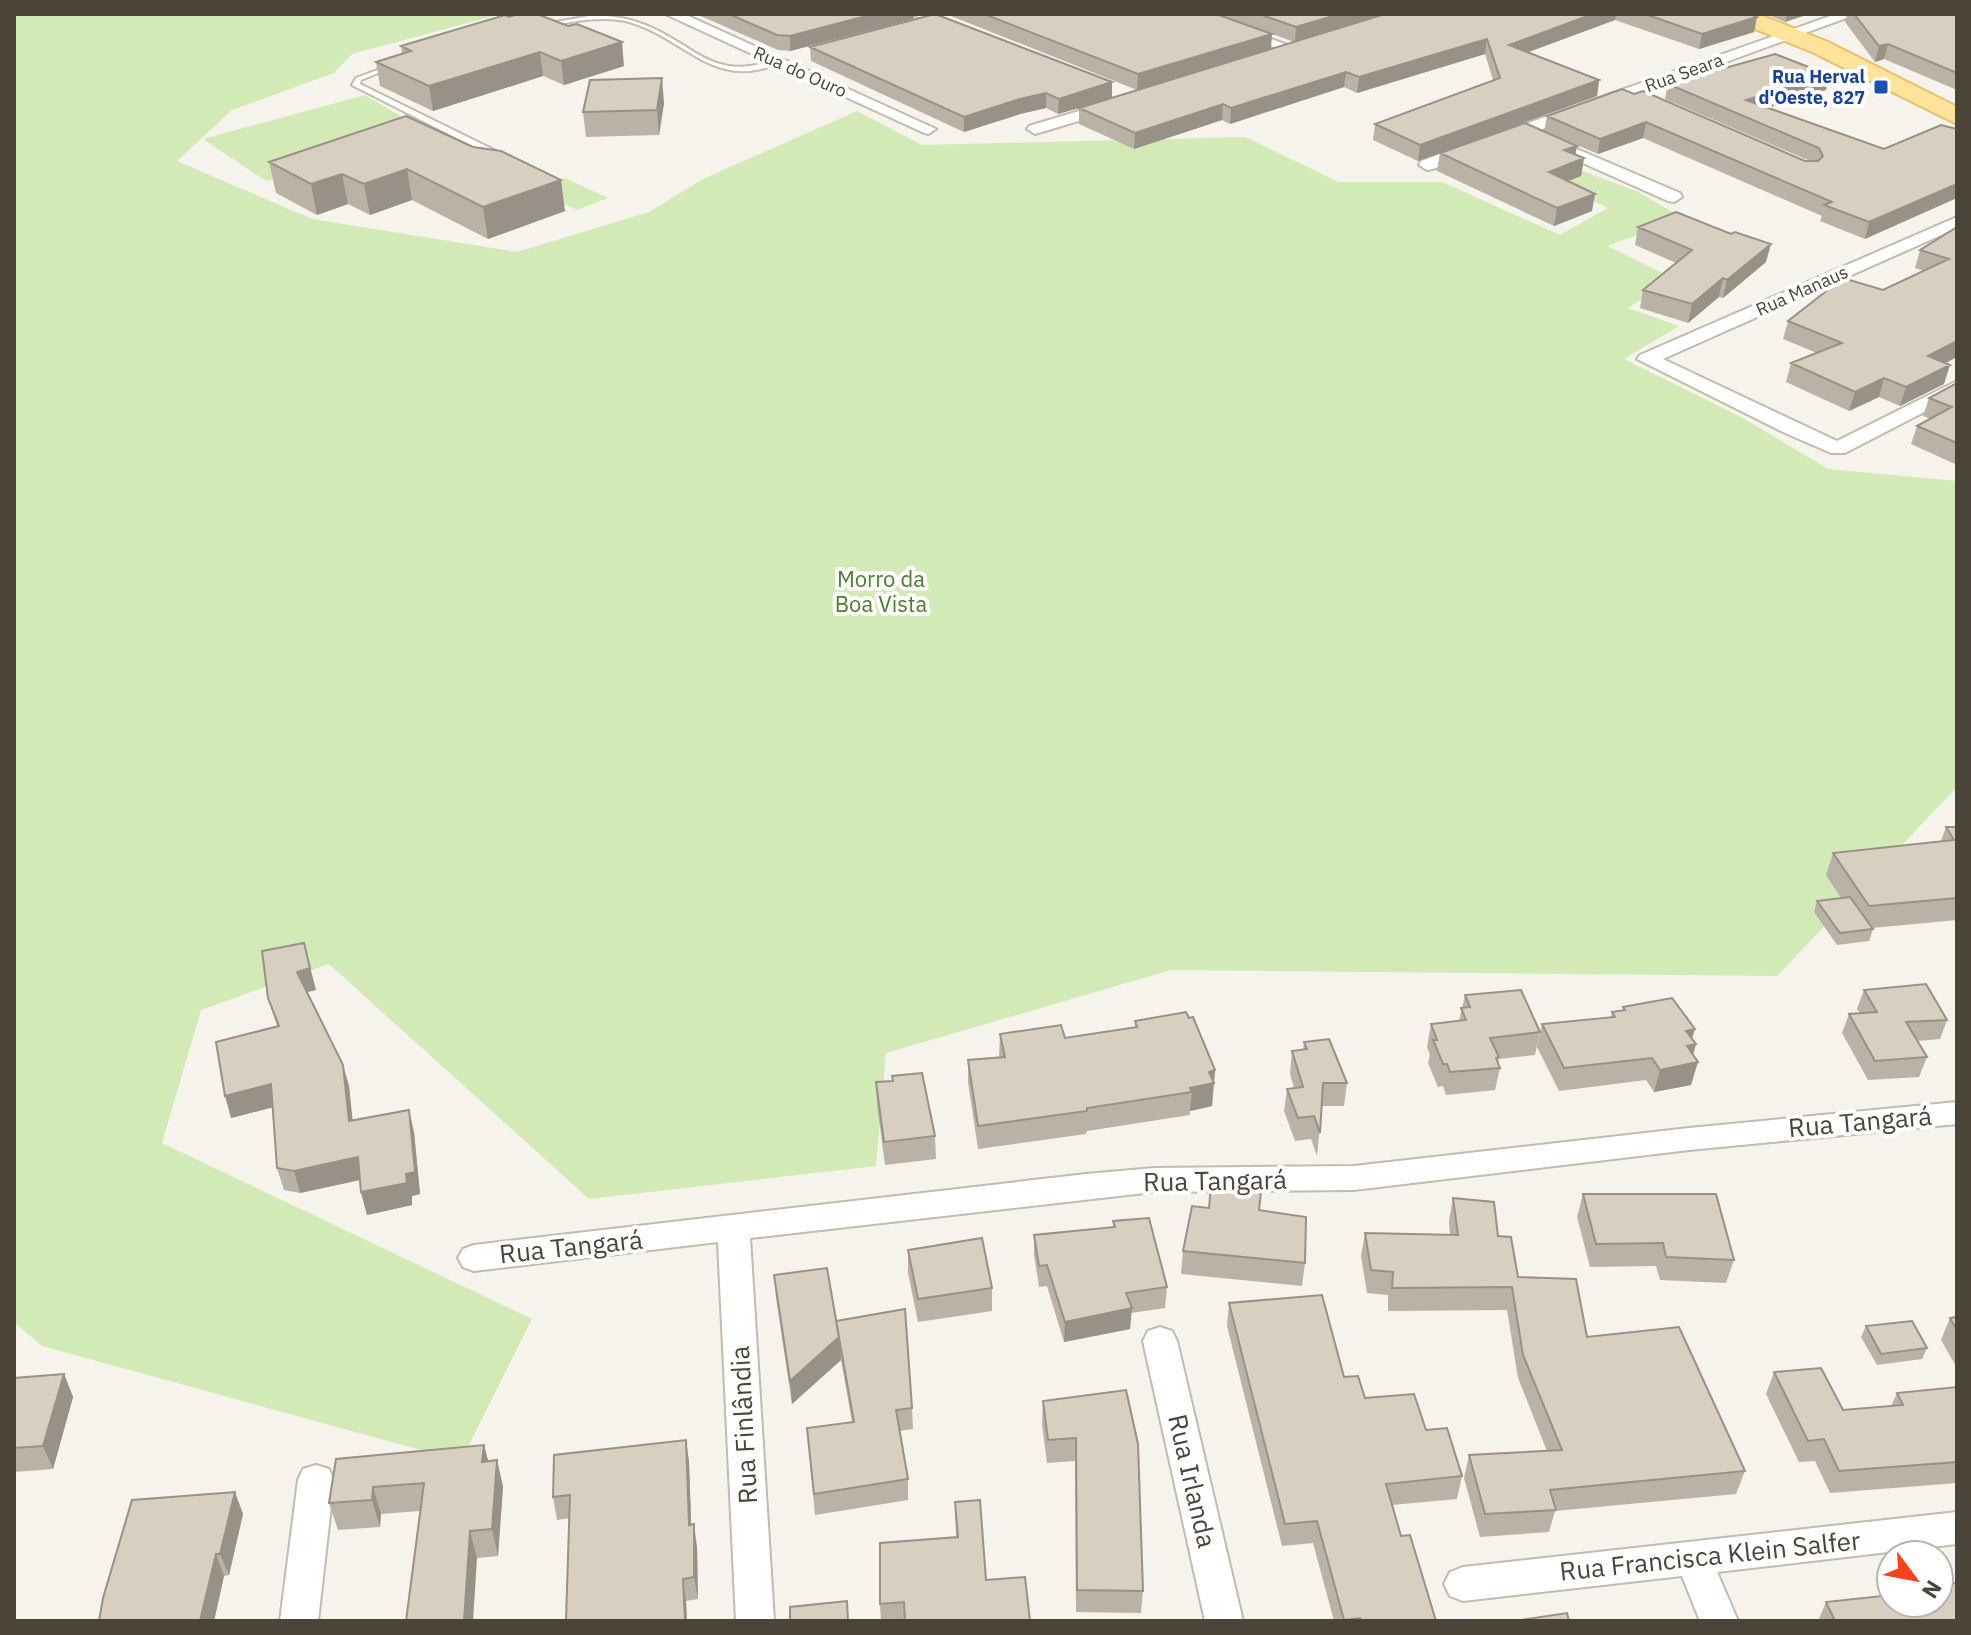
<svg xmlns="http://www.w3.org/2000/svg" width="1971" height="1635" font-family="'IBM Plex Sans',sans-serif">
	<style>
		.green { fill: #d2eab5 }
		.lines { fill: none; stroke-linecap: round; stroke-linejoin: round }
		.service-casing { stroke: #c2bbae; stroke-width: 4 }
		.minor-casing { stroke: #c2bbae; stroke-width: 4 }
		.primary-casing { stroke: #e6c16a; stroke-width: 4 }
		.service { fill: #fff; fill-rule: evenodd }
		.minor { fill: #fff; fill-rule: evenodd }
		.primary { fill: #ffe39c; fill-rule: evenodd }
		.wall { fill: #bab2a6; fill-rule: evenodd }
		.shaded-wall { fill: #979187 }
		.building { fill: #d8cfc1; stroke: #979187; stroke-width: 2 }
		.transit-dot { fill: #1a4fb4; stroke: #fff; stroke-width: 3 }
		.labels { text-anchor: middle; stroke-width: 8; stroke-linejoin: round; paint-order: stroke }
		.far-street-label { font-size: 18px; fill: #4b4439; stroke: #fff }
		.far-transit-label { font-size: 18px; font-weight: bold; fill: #164399; stroke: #fff; text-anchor: end }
		.park-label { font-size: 22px; fill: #4a7f2a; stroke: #fff }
		.near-street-label { font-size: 26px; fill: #4b4439; stroke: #fff }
	</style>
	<rect width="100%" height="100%" fill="#f6f3ec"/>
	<path class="green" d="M 14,14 L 501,14 L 352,54 L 334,73 L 232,110 L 177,161 L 312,219 L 517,252 L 649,212 L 703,179 L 857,111 L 922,145 L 1245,137 L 1339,182 L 1442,182 L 1560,235 L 1608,208 L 1559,183 L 1583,171 L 1636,191 L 1683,218 L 1607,246 L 1673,278 L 1628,308 L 1679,326 L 1624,359 L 1741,417 L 1828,469 L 1957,481 L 1957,787 L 1777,976 L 1171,970 L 886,1053 L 876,1166 L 589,1199 L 329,964 L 201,1010 L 162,1143 L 532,1319 L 461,1461 L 42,1346 L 14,1322 Z
		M 365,95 L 431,134 L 266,181 L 203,139 Z
		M 565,178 L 608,198 L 577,210 L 534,190 Z"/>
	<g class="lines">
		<g class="service-casing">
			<path id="service" d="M 589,16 C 623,14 649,24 678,42 C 694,52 710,63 729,66 C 747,69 762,63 779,60 L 782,62 C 714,93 686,38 629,22 C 601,15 571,22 543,27 L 540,25 Z
				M 388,66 L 393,67 L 361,80 L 360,84 L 500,153 L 500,157 L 494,157 L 352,85 L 356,78 Z"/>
		</g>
		<g class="minor-casing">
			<path id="minor" d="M 665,14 L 684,14 L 936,129 L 928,134 L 922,132 Z
				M 912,14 L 932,14 L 965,29 L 963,32 L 953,32 Z
				M 1184,14 L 1205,14 L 1301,50 L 1294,54 L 1289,53 Z
				M 1836,14 L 1857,14 L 1433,169 L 1427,170 L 1419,165 L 1421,161 Z
				M 1112,101 L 1118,103 L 1118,109 L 1035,134 L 1027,129 L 1029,126 Z
				M 1544,135 L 1680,193 L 1682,197 L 1674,202 L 1668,201 L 1538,143 L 1538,137 Z
				M 1957,217 L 1957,228 L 1663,359 L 1837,441 L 1957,381 L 1957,395 L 1845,453 L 1831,453 L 1783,432 L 1637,359 L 1640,355 Z
				M 1957,1102 L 1957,1124 L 1689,1150 L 1354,1190 L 1154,1192 L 750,1238 L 774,1621 L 736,1621 L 718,1242 L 474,1271 L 463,1267 L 458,1258 L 463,1249 L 474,1245 L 1086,1174 L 1154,1168 L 1354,1166 L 1689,1128 Z
				M 1160,1327 L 1172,1331 L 1177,1341 L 1243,1621 L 1205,1621 L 1143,1341 L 1148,1331 Z
				M 316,1465 L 329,1469 L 334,1480 L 318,1621 L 280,1621 L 298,1480 L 303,1469 Z
				M 1957,1512 L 1957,1544 L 1717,1572 L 1738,1621 L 1700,1621 L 1682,1576 L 1463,1601 L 1450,1596 L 1444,1584 L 1450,1572 L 1463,1567 Z"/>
		</g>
		<g class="primary-casing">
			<path id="primary" d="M 1727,14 L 1758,14 L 1828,42 L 1957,107 L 1957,124 L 1812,52 L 1730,19 Z"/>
		</g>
		<use href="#service" class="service"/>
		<use href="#minor" class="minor"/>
		<use href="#primary" class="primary"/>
	</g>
	<path class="wall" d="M 696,14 L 914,14 L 790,51 L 778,50 Z
		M 946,14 L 1750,14 L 1757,17 L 1754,32 L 1699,49 L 1615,20 L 1528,52 L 1599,80 L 1597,96 L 1418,161 L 1373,140 L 1375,124 L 1493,80 L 1485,54 L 1357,93 L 1344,87 L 1230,124 L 1222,120 L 1134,149 L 1079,124 L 1079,108 L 1058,114 L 1046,108 L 1020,114 L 964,132 L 811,61 L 810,47 L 1112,98 L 1137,90 ZM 1247,25 L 1294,42 L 1271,49 Z
		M 1766,14 L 1809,14 L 1785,22 Z
		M 1847,14 L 1957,14 L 1957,90 L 1884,59 L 1875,62 L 1845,22 Z
		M 505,15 L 624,66 L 564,85 L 543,76 L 433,111 L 380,86 L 376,62 L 402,54 L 401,46 Z
		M 1668,84 L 1826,90 L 1768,108 L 1884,149 L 1941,125 L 1865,239 L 1820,221 L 1822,216 L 1643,138 L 1598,154 L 1544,131 L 1547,116 L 1622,89 L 1805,161 L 1810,161 L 1665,99 Z
		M 664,103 L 659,135 L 586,137 L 583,112 Z
		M 406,116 L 565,211 L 488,239 L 412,200 L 370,215 L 348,204 L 317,215 L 276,193 L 269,162 Z
		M 1440,153 L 1575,155 L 1584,158 L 1581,176 L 1568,181 L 1592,211 L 1554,226 L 1437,171 Z
		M 1638,227 L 1766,262 L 1723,298 L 1719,297 L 1688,323 L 1640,308 L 1643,290 L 1676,263 L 1635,245 Z
		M 1957,227 L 1957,357 L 1945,363 L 1944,384 L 1900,406 L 1879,397 L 1849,411 L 1786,382 L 1791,363 L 1817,353 L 1783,339 L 1788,321 L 1883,290 L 1924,271 L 1915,268 L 1920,250 Z
		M 1957,383 L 1957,463 L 1955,464 L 1911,444 L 1917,426 L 1930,419 L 1923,416 L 1929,398 Z
		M 1946,827 L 1957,827 L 1957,920 L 1872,928 L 1873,929 L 1869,941 L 1837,945 L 1814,912 L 1817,901 L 1841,898 L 1826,875 L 1833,853 L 1941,841 Z
		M 316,990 L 307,992 L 349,1086 L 352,1120 L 414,1132 L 420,1194 L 412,1196 L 412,1205 L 367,1215 L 361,1192 L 360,1180 L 300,1193 L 284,1190 L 277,1168 L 273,1107 L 231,1118 L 277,1026 L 268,998 Z
		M 1864,990 L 1947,1020 L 1940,1039 L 1917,1041 L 1927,1057 L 1919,1077 L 1868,1080 L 1842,1033 L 1849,1014 L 1860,1013 L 1857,1009 Z
		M 1465,995 L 1540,1032 L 1535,1055 L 1499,1059 L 1498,1063 L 1500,1068 L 1495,1090 L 1446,1095 L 1443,1086 L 1438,1087 L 1428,1063 L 1430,1055 L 1427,1047 L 1431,1024 L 1459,1021 Z
		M 1623,1007 L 1692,1039 L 1693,1055 L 1691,1085 L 1654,1092 L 1646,1080 L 1559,1091 L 1537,1047 L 1542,1024 L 1611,1017 L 1612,1012 L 1623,1010 Z
		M 1135,1021 L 1215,1070 L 1212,1106 L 1190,1111 L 1190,1115 L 1087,1131 L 1086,1134 L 978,1149 L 968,1082 L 968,1060 L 999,1057 L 1000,1034 L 1065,1038 L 1135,1027 Z
		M 1304,1042 L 1347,1083 L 1344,1106 L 1322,1106 L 1317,1156 L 1311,1139 L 1295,1141 L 1284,1111 L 1287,1089 L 1294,1088 L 1290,1074 L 1292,1051 L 1303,1050 Z
		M 892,1081 L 935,1136 L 936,1159 L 885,1165 L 877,1105 L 876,1082 Z
		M 1583,1194 L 1734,1260 L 1726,1283 L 1660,1280 L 1656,1266 L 1590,1267 L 1577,1217 Z
		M 1453,1198 L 1498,1236 L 1518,1277 L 1745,1471 L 1736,1494 L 1555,1511 L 1549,1532 L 1480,1537 L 1464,1478 L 1469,1455 L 1547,1451 L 1518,1378 L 1507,1310 L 1388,1311 L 1388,1295 L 1367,1293 L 1361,1256 L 1365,1233 L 1450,1235 L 1449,1221 Z
		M 1259,1210 L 1305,1263 L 1302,1286 L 1181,1274 L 1183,1251 Z
		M 1113,1221 L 1167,1287 L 1165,1308 L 1131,1313 L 1130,1329 L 1064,1342 L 1047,1286 L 1039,1287 L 1034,1255 L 1034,1235 L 1113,1228 Z
		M 908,1250 L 992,1288 L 992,1311 L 918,1322 L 908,1273 Z
		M 774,1275 L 836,1321 L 912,1408 L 913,1429 L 900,1431 L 908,1479 L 908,1500 L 815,1515 L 807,1428 L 852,1422 L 841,1360 L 792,1404 L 776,1298 Z
		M 1229,1303 L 1344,1377 L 1365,1398 L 1426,1430 L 1462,1476 L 1457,1499 L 1392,1505 L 1401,1536 L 1436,1621 L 1334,1621 L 1313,1543 L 1282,1546 L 1227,1326 Z
		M 1957,1317 L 1957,1368 L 1941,1340 L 1950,1318 Z
		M 1866,1326 L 1927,1348 L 1922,1359 L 1877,1365 L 1861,1337 Z
		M 1774,1372 L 1843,1410 L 1891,1406 L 1897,1393 L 1957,1387 L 1957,1483 L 1830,1493 L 1815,1461 L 1799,1462 L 1766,1394 Z
		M 64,1374 L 73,1397 L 53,1469 L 14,1472 L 14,1378 Z
		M 1126,1390 L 1143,1591 L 1141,1613 L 1076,1612 L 1075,1461 L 1047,1463 L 1042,1424 L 1043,1401 Z
		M 686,1440 L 689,1462 L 691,1525 L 697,1547 L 698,1599 L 686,1601 L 687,1621 L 566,1621 L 570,1518 L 557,1520 L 553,1497 Z
		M 484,1445 L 488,1461 L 497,1460 L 503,1487 L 498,1556 L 477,1558 L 420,1511 L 381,1514 L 380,1527 L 338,1530 L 329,1503 Z
		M 955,1502 L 986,1580 L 1030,1621 L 881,1621 L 880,1604 L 956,1537 Z
		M 243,1514 L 229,1575 L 224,1576 L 214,1621 L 99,1621 Z
		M 1941,1585 L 1957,1621 L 1818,1621 L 1826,1602 L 1939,1603 L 1939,1588 Z"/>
	<path class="shaded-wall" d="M 874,14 L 914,14 L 914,19 L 790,51 L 790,36 Z
		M 1340,14 L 1388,14 L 1295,42 L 1296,27 Z
		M 1593,14 L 1616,14 L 1615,20 L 1507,60 L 1509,45 Z
		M 1787,14 L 1809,14 L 1785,22 Z
		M 1757,17 L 1754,32 L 1699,49 L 1702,34 Z
		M 1272,34 L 1271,50 L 1137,90 L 1138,74 Z
		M 1487,39 L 1485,54 L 1357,93 L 1359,77 Z
		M 622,42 L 624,66 L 564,85 L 561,61 Z
		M 1888,44 L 1884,59 L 1875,62 L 1879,46 Z
		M 540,52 L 543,76 L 433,111 L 429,86 Z
		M 1346,72 L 1344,87 L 1230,124 L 1231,108 Z
		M 1829,75 L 1826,90 L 1743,115 L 1746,100 Z
		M 662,78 L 664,103 L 659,135 L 657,110 Z
		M 1599,80 L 1597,96 L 1418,161 L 1420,145 Z
		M 1112,82 L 1112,98 L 1058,114 L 1059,99 Z
		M 1046,93 L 1046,108 L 1020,114 L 964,132 L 964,117 L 1020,99 Z
		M 1223,104 L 1222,120 L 1134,149 L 1135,133 Z
		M 1646,122 L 1643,138 L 1598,154 L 1600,139 Z
		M 1577,146 L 1574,163 L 1584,158 L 1581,176 L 1546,190 L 1549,172 L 1564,150 Z
		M 407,169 L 412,200 L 370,215 L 364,184 Z
		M 342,174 L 348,204 L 317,215 L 311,184 Z
		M 561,180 L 565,211 L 488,239 L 483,207 Z
		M 1957,184 L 1957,198 L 1865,239 L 1869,222 Z
		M 1595,194 L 1592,211 L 1554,226 L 1557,208 Z
		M 1771,244 L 1766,262 L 1723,298 L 1727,280 Z
		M 1723,278 L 1719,297 L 1688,323 L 1692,304 Z
		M 1957,341 L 1957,357 L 1922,375 L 1928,356 Z
		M 1950,365 L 1944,384 L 1900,406 L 1906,387 Z
		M 1884,378 L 1879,397 L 1849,411 L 1855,392 Z
		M 304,943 L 316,990 L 303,993 L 297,972 Z
		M 1695,1029 L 1690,1045 L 1696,1044 L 1691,1063 L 1698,1062 L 1691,1085 L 1654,1092 L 1660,1070 L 1686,1031 Z
		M 343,1065 L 349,1086 L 355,1143 L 349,1121 Z
		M 1215,1070 L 1212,1106 L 1190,1111 L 1192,1092 L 1190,1088 L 1209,1072 Z
		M 271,1084 L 278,1106 L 231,1118 L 225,1096 Z
		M 409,1110 L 414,1132 L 420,1194 L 412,1196 L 412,1205 L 367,1215 L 361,1192 L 406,1174 Z
		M 358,1157 L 364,1179 L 300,1193 L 294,1171 Z
		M 1132,1308 L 1130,1329 L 1064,1342 L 1065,1322 Z
		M 839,1337 L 841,1360 L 792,1404 L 790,1381 Z
		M 64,1374 L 73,1397 L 53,1469 L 43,1446 Z
		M 686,1440 L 689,1462 L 692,1547 L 689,1525 Z
		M 484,1445 L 491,1472 L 482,1462 Z
		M 497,1460 L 503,1487 L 498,1556 L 492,1529 Z
		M 373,1487 L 381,1514 L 380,1527 L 372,1500 Z
		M 235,1492 L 243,1514 L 229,1575 L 220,1554 Z
		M 694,1524 L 697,1547 L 698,1599 L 694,1577 Z
		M 470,1531 L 477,1558 L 473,1621 L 464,1621 Z
		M 216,1554 L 224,1576 L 214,1621 L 200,1621 Z
		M 683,1579 L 686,1601 L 687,1621 L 685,1621 Z"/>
	<path class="building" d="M 518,14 L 537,14 L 568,26 L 577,24 L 622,42 L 561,61 L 540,52 L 429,86 L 376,62 L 411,51 L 401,46 L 505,15 L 509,17 Z
		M 729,14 L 874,14 L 790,36 L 777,35 Z
		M 935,14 L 1112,82 L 1059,99 L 1046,93 L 1020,99 L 964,117 L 810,47 Z
		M 984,14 L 1216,14 L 1272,34 L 1138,74 Z
		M 1259,14 L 1340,14 L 1296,27 Z
		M 1385,14 L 1593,14 L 1509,45 L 1599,80 L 1420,145 L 1375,124 L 1500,78 L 1487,39 L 1359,77 L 1346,72 L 1231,108 L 1223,104 L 1135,133 L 1079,108 Z
		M 1645,14 L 1750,14 L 1757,17 L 1702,34 Z
		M 1854,14 L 1957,14 L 1957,73 L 1888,44 L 1879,46 Z
		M 1775,54 L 1829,75 L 1746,100 L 1884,149 L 1941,125 L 1957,129 L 1957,184 L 1869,222 L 1824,205 L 1832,202 L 1646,122 L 1600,139 L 1547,116 L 1622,89 L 1634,94 L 1643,91 L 1805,161 L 1818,161 L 1823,156 L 1819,148 L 1668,84 Z
		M 662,78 L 657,110 L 583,112 L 590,80 Z
		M 406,116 L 473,147 L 501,151 L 561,180 L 483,207 L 407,169 L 364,184 L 342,174 L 311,184 L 269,162 Z
		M 1525,123 L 1577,146 L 1564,150 L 1584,158 L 1549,172 L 1595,194 L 1557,208 L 1440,153 Z
		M 1676,212 L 1731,234 L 1735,232 L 1771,244 L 1727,280 L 1723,278 L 1692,304 L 1643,290 L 1692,250 L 1638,227 Z
		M 1957,227 L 1957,341 L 1928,356 L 1950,365 L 1906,387 L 1884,378 L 1855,392 L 1791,363 L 1842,343 L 1788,321 L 1843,278 L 1883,290 L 1949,259 L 1920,250 Z
		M 1957,383 L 1957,443 L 1917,426 L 1952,407 L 1929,398 Z
		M 1946,827 L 1957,827 L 1957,898 L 1869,906 L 1833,853 L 1954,840 Z
		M 1850,897 L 1873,929 L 1840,933 L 1817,901 Z
		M 304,943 L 310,968 L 297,972 L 343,1065 L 349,1121 L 409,1110 L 415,1172 L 406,1174 L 407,1183 L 361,1192 L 358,1157 L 294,1171 L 277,1168 L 271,1084 L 225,1096 L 216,1042 L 279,1026 L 268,998 L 262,951 Z
		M 1926,984 L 1947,1020 L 1906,1022 L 1927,1057 L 1875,1061 L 1849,1014 L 1877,1012 L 1864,990 Z
		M 1521,990 L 1540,1032 L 1490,1038 L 1499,1057 L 1496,1058 L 1500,1068 L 1450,1072 L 1447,1064 L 1443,1064 L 1433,1040 L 1437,1040 L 1431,1024 L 1466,1020 L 1461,1008 L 1470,1007 L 1465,995 Z
		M 1672,998 L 1695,1029 L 1686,1031 L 1696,1044 L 1687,1046 L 1698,1062 L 1660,1070 L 1652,1058 L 1564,1068 L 1542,1024 L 1615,1017 L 1612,1012 L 1625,1010 L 1623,1007 Z
		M 1186,1012 L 1189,1018 L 1193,1017 L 1215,1070 L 1209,1072 L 1214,1083 L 1190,1088 L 1192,1092 L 1087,1108 L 1087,1111 L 978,1126 L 968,1060 L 1005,1057 L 1000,1034 L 1061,1025 L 1065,1038 L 1137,1027 L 1135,1021 Z
		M 1329,1039 L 1347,1083 L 1323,1083 L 1320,1133 L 1314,1116 L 1298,1118 L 1287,1089 L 1303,1087 L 1292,1051 L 1307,1049 L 1304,1042 Z
		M 922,1073 L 935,1136 L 884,1142 L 876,1082 L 893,1081 L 892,1076 Z
		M 1211,1185 L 1261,1192 L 1259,1210 L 1306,1217 L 1305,1263 L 1183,1251 L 1192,1206 L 1209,1208 Z
		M 1583,1194 L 1716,1194 L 1734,1260 L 1666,1257 L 1663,1243 L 1596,1244 Z
		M 1453,1198 L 1494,1202 L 1498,1236 L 1511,1237 L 1518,1277 L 1576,1279 L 1587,1337 L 1679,1327 L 1745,1471 L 1550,1490 L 1556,1510 L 1485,1514 L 1469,1455 L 1562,1450 L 1523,1355 L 1512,1287 L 1392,1288 L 1393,1272 L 1371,1270 L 1365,1233 L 1458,1235 Z
		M 1149,1218 L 1167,1287 L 1126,1293 L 1132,1308 L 1065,1322 L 1047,1265 L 1039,1266 L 1034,1235 L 1115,1227 L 1113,1221 Z
		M 982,1238 L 992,1288 L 918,1299 L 908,1250 Z
		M 827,1268 L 839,1337 L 790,1381 L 774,1275 Z
		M 1322,1295 L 1344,1377 L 1358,1376 L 1365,1398 L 1414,1394 L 1426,1430 L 1447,1428 L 1462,1476 L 1386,1484 L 1401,1536 L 1410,1535 L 1436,1621 L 1361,1621 L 1360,1618 L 1344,1620 L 1317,1521 L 1285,1524 L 1229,1303 Z
		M 905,1309 L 912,1408 L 896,1410 L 908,1479 L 814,1494 L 807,1428 L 854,1422 L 836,1321 Z
		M 1957,1317 L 1957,1330 L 1950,1318 Z
		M 1912,1321 L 1927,1348 L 1881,1354 L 1866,1326 Z
		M 1821,1368 L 1843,1410 L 1903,1405 L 1897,1393 L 1957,1387 L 1957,1462 L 1839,1471 L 1824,1439 L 1808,1441 L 1774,1372 Z
		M 64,1374 L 43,1446 L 14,1448 L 14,1378 Z
		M 1126,1390 L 1138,1444 L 1143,1591 L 1077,1590 L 1076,1438 L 1048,1440 L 1043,1401 Z
		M 686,1440 L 689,1525 L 694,1524 L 694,1577 L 683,1579 L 685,1621 L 566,1621 L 570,1495 L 553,1497 L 554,1455 Z
		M 484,1445 L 482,1462 L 497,1460 L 492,1529 L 470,1531 L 464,1621 L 406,1621 L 424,1483 L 373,1487 L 372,1500 L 329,1503 L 336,1459 Z
		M 235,1492 L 220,1554 L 216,1554 L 200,1621 L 99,1621 L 103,1598 L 132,1500 Z
		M 980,1500 L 986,1580 L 1025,1577 L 1030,1621 L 905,1621 L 904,1602 L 880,1604 L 880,1543 L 958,1537 L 955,1502 Z
		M 1957,1583 L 1957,1621 L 1835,1621 L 1826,1602 L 1891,1595 L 1891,1603 L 1939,1603 L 1939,1591 L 1943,1590 L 1941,1585 Z
		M 847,1601 L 848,1621 L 790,1621 L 790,1607 Z
		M 1567,1613 L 1569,1621 L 1514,1621 Z"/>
	<rect class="transit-dot" x="1873" y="79" width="16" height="16" rx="4"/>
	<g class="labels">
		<g class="far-street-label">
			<text transform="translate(800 72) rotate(24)" y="6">Rua do Ouro</text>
			<text transform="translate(1684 73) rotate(-20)" y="6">Rua Seara</text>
			<text transform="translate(1802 291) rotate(-24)" y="6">Rua Manaus</text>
		</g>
		<g class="far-transit-label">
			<text x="1865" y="83">Rua Herval<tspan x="1865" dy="21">d'Oeste, 827</tspan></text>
		</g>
		<g class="park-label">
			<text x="881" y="587">Morro da<tspan x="881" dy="25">Boa Vista</tspan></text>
		</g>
		<g class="near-street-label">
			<text transform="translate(1860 1122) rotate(-5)" y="9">Rua Tangará</text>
			<text transform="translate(1215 1181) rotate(-1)" y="9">Rua Tangará</text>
			<text transform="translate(571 1247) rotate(-6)" y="9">Rua Tangará</text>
			<text transform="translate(744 1425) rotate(-93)" y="9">Rua Finlândia</text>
			<text transform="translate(1192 1481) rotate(77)" y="9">Rua Irlanda</text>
			<text transform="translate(1710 1556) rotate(-6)" y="9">Rua Francisca Klein Salfer</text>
		</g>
	</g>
	<rect width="1971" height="1635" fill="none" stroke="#4b4439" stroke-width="32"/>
	<g transform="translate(1915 1579) rotate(122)"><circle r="38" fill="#ffffff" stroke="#b7b4b0" stroke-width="2"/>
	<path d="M0-6L14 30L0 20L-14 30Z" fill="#fc3f1d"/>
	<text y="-12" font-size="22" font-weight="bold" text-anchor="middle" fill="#4b4439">N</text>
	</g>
</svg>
